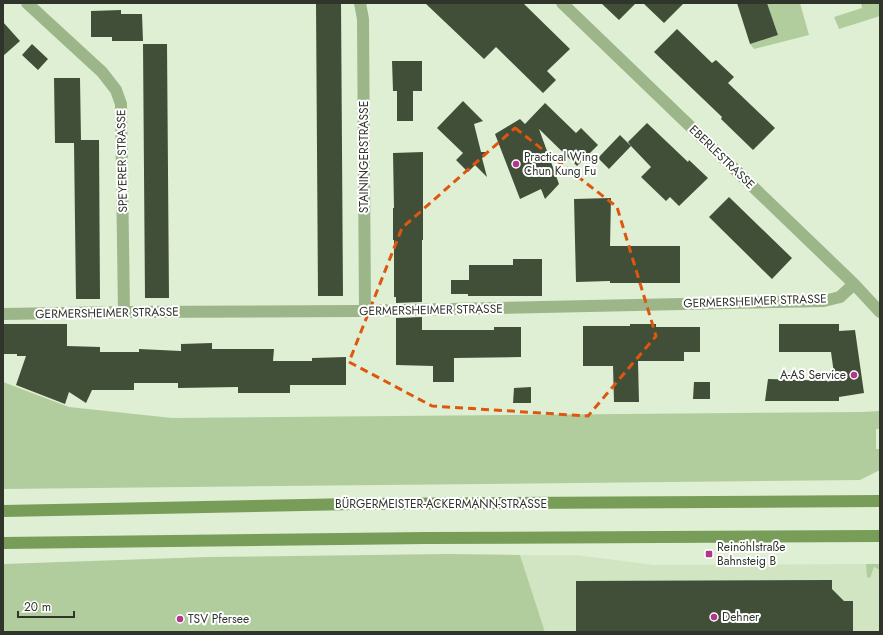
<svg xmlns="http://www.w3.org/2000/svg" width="883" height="635" font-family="Jost,sans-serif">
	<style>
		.built { fill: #d1e5c3 }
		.green { fill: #b1cd9d }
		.building { fill: #424f38 }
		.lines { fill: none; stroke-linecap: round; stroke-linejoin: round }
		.minor { stroke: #9cb689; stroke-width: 12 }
		.secondary { stroke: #779d59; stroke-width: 12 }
		.marked { fill: none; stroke: #df570e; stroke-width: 3; stroke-dasharray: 8 5; stroke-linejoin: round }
		.poi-dot { fill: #b0378c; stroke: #fff; stroke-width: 1.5 }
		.labels { text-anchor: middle; stroke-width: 4; stroke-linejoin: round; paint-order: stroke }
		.street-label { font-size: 12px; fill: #2f352b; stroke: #fff }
		.poi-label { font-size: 12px; fill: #2f352b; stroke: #fff; text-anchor: start }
	</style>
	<rect width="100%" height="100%" fill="#dfefd3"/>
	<path class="built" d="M 520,555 L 576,555 L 654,565 L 880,564 L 880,632 L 545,632 Z"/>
	<path class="green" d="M 767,3 L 800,3 L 809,35 L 754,49 L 750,44 L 778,35 Z
		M 861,3 L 880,3 L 880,16 L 839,29 L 834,17 L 862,8 Z
		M 3,382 L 69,407 L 172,418 L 862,412 L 880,411 L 880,429 L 876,429 L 876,449 L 880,449 L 880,470 L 860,480 L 3,489 Z
		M 447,554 L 520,555 L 545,632 L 3,632 L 3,564 L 207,557 Z
		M 866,564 L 880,564 L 880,570 L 874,567 L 870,578 L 867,577 Z"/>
	<path class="building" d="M 316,3 L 341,3 L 343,296 L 318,296 Z
		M 425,3 L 523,3 L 570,49 L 547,71 L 556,80 L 543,93 L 496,47 L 484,59 Z
		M 601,3 L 636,3 L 619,20 Z
		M 643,3 L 684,3 L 664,23 Z
		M 737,3 L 767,3 L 778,35 L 750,44 Z
		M 121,10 L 121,14 L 142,14 L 143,41 L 112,41 L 112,37 L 91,37 L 91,11 Z
		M 3,22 L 20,41 L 3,56 Z
		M 677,29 L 712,63 L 716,60 L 734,77 L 728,83 L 775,128 L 753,150 L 721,119 L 722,117 L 654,52 Z
		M 32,44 L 48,59 L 38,70 L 22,55 Z
		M 143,44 L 167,44 L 169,298 L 145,298 Z
		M 392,61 L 422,61 L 422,91 L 413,91 L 413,121 L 397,121 L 397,91 L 393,91 Z
		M 54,78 L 80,78 L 81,140 L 99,140 L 100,299 L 76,299 L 74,143 L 55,143 Z
		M 463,101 L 483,121 L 474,124 L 481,152 L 489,152 L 482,158 L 487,177 L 475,165 L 468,172 L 456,160 L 463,153 L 437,128 Z
		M 545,103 L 576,133 L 581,128 L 598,145 L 577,166 L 539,129 L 559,184 L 545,199 L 541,189 L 520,199 L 495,134 L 520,119 L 525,124 Z
		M 647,123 L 688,162 L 689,160 L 708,178 L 679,206 L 670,197 L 666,201 L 641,177 L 651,167 L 631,146 L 609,169 L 598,158 L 620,135 L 631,146 L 628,142 Z
		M 423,152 L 423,240 L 422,240 L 422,302 L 396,303 L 396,297 L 394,297 L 394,240 L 393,240 L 393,208 L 394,208 L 393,153 Z
		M 729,197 L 792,258 L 772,279 L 709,217 Z
		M 611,198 L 610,246 L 680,246 L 680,283 L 610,283 L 610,281 L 576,282 L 574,199 Z
		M 513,259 L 542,259 L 542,296 L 468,296 L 468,294 L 451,294 L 451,280 L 469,280 L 469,265 L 513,265 Z
		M 422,317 L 422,330 L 494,330 L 494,327 L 521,327 L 521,357 L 454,358 L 454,382 L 433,382 L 433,366 L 396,365 L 396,318 Z
		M 3,324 L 67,324 L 67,346 L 100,347 L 100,352 L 139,352 L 139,349 L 181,351 L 181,344 L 212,343 L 212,349 L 274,349 L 273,361 L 312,361 L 312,358 L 346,357 L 346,385 L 290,385 L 290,393 L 238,393 L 238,387 L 178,388 L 178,383 L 134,383 L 134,390 L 92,390 L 86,403 L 69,392 L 65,404 L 16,385 L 26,356 L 17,356 L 17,354 L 3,354 Z
		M 630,324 L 656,324 L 656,327 L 700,327 L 700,352 L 684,352 L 684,361 L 638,361 L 639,402 L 614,402 L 613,366 L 583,366 L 583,326 L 630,326 Z
		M 779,324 L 839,324 L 839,331 L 855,330 L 864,393 L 839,397 L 839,401 L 765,401 L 768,379 L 835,381 L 831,352 L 779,352 Z
		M 694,382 L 710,382 L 710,399 L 693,399 Z
		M 531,387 L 531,403 L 513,403 L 514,388 Z
		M 832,580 L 832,589 L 844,601 L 853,601 L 853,632 L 576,632 L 576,581 Z"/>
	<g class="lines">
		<path class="minor" d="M 27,3 L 102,72 L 116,90 L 121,104 L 124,312
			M 360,3 L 363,19 L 365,311
			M 562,3 L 854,284 L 880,312
			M 3,314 L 124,312 L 356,311 L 824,301 L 840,297 L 854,284"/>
		<path class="secondary" d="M 3,511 L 353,504 L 880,501
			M 3,543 L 426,538 L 880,536"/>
	</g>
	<path class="marked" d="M 515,128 L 617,207 L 656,336 L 588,416 L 432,406 L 349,362 L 402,228 Z"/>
	<g class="poi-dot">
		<circle cx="516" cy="164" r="4"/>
		<circle cx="854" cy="375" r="4"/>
		<rect x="705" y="550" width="8" height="8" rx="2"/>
		<circle cx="714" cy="617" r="4"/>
		<circle cx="180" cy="619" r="4"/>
	</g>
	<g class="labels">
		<g class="street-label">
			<text transform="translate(364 157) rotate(-90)" y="4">STAININGERSTRASSE</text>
			<text transform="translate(722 157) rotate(44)" y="4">EBERLESTRASSE</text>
			<text transform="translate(122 161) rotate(-91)" y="4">SPEYERER STRASSE</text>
			<text transform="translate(755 301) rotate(-2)" y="4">GERMERSHEIMER STRASSE</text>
			<text transform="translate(431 310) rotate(-1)" y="4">GERMERSHEIMER STRASSE</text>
			<text transform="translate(107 313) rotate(-1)" y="4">GERMERSHEIMER STRASSE</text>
			<text x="441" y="508">BÜRGERMEISTER-ACKERMANN-STRASSE</text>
		</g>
		<g class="poi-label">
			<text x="524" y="161">Practical Wing<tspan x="524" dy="14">Chun Kung Fu</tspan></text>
			<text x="846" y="379" text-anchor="end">A-AS Service</text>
			<text x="717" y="551">Reinöhlstraße<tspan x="717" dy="14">Bahnsteig B</tspan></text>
			<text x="722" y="621">Dehner</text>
			<text x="188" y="623">TSV Pfersee</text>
		</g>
	</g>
	<rect width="883" height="635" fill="none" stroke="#2f352b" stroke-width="8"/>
	<path d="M18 611v6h56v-6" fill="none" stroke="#2f352b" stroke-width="2"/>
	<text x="24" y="611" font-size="12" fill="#2f352b" stroke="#ffffff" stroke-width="3" paint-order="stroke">20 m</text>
</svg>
